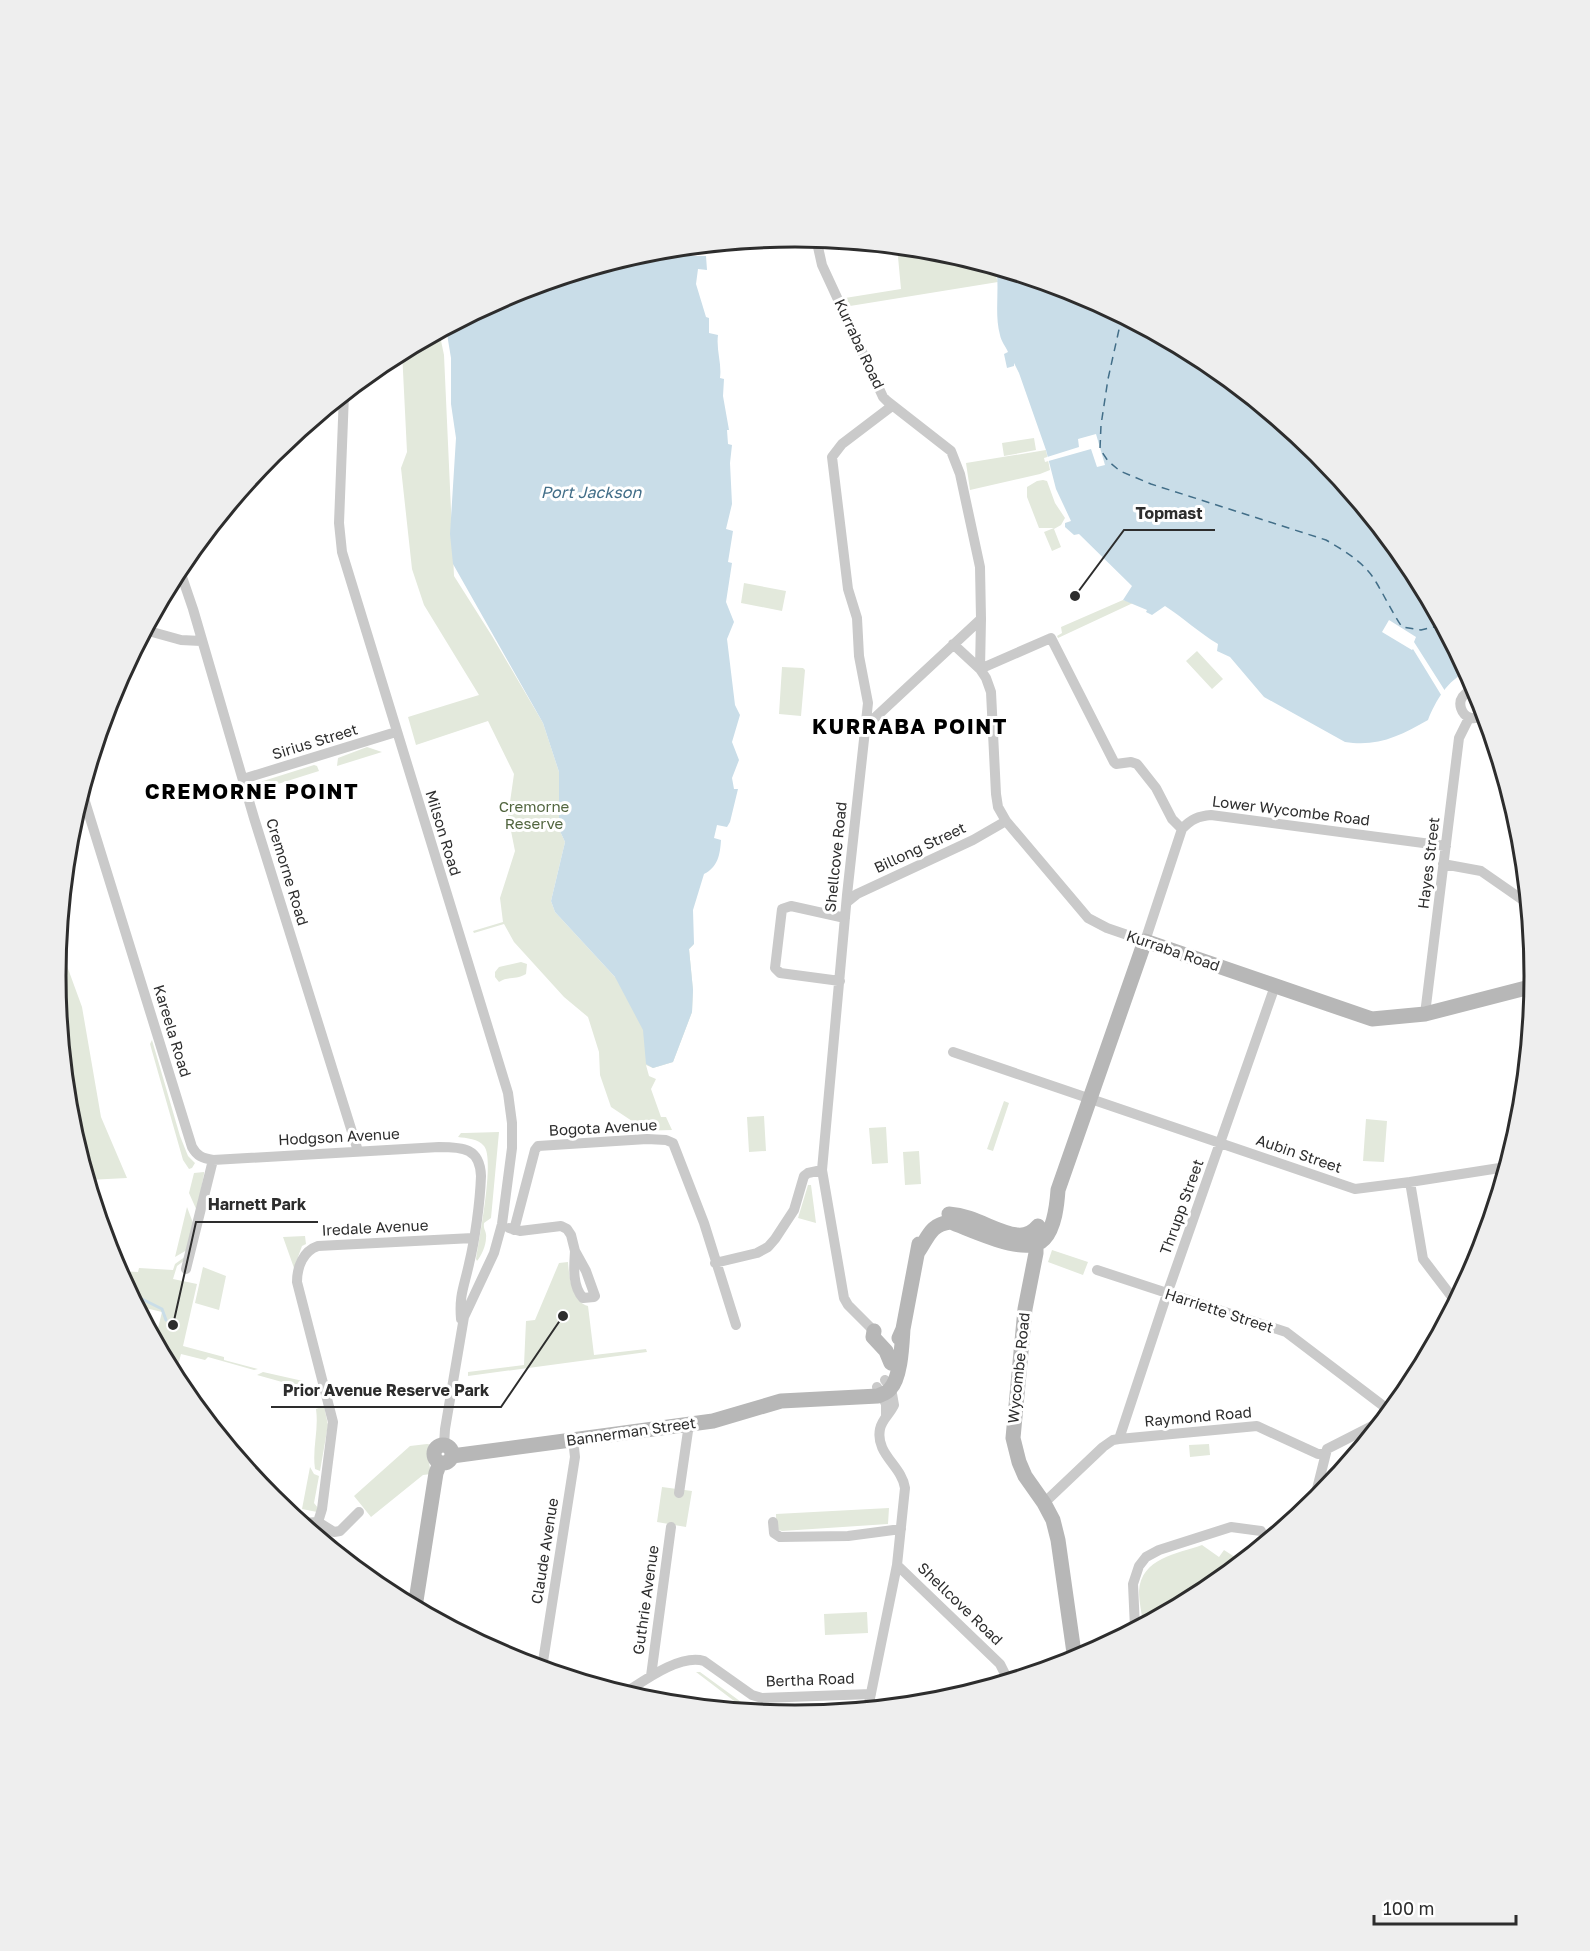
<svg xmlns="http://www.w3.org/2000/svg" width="1590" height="1951" font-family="'Golos Text',sans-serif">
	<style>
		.green { fill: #e3e9dc }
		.water { fill: #c9dde8 }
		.pier { fill: #fff }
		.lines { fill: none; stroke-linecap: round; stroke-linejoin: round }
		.stream { stroke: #c9dde8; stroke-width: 3 }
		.ferry { stroke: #426e88; stroke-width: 1.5; stroke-dasharray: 8 6; stroke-linecap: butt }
		.street { stroke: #cacaca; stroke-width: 10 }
		.secondary { stroke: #b7b7b7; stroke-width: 15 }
		.labels { text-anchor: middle; stroke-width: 6; stroke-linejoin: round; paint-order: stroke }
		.street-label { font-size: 15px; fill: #2d2d2d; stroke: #fff }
		.park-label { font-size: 15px; fill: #51653e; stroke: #fff }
		.water-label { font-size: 16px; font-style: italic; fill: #426e88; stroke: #fff }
		.district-label { font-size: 21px; font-weight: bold; letter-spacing: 1.5px; fill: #000; stroke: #fff }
		.rim { fill: none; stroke: #2d2d2d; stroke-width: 3 }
		.leader { fill: none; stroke: #2d2d2d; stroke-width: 2 }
		.callout-dot { fill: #2d2d2d; stroke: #fff; stroke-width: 2 }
		.callout-label { font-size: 16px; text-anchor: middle; font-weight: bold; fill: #2d2d2d; stroke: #fff; stroke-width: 6; stroke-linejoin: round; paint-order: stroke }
	</style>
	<rect width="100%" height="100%" fill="#fff"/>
	<path class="green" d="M 897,246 L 940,250 L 992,266 L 998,282 L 850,306 L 845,298 L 901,289 Z
		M 439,331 L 444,355 L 454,576 L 492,636 L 543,723 L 559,772 L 559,829 L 565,842 L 551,901 L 555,912 L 615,977 L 694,944 L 689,949 L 693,990 L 692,1012 L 673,1062 L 653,1068 L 646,1065 L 649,1076 L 656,1079 L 651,1089 L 661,1117 L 666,1117 L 672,1130 L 638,1131 L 635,1123 L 611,1107 L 600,1075 L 599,1052 L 588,1017 L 564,997 L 514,942 L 504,924 L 474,933 L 473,931 L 503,922 L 500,898 L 515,851 L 508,816 L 514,774 L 488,721 L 416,745 L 408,717 L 479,695 L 424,605 L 412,569 L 401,468 L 407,452 L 402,351 Z
		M 1034,438 L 1036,450 L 1004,456 L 1002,443 Z
		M 1046,450 L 1050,470 L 1040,474 L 970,490 L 966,463 Z
		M 1043,480 L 1047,481 L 1055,503 L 1065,518 L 1061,525 L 1054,529 L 1061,547 L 1052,551 L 1044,532 L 1054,528 L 1039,528 L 1027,497 L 1027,487 L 1037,481 Z
		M 744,583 L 786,591 L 782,611 L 741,603 Z
		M 1123,600 L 1133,603 L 1058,638 L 1057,636 L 1062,633 L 1061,627 Z
		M 1197,651 L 1223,679 L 1212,689 L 1186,661 Z
		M 782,667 L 803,668 L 805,670 L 801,716 L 779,714 Z
		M 367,747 L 382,752 L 337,766 L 338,758 Z
		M 314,765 L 317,766 L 319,771 L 262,789 L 260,782 Z
		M 59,944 L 82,1007 L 101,1117 L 127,1178 L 88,1180 L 70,1119 L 56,976 Z
		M 521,962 L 527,964 L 526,974 C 516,980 508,976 499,982 L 495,977 L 495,972 L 499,967 Z
		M 152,1040 L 180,1136 L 188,1156 L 195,1163 L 192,1168 L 189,1169 L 183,1160 L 150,1044 Z
		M 1004,1101 L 1009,1103 L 993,1151 L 987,1149 Z
		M 764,1116 L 766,1151 L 749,1152 L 747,1117 Z
		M 1366,1119 L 1387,1121 L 1384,1162 L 1363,1161 Z
		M 886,1127 L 888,1163 L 872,1164 L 869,1128 Z
		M 499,1132 L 491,1218 L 484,1223 C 483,1230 487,1231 486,1238 C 486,1246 481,1256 477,1261 L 476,1259 C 479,1239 495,1159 484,1146 C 479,1139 466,1138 458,1137 L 461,1133 L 465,1133 Z
		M 919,1151 L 921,1184 L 905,1185 L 903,1152 Z
		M 204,1172 L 204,1174 L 197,1211 L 189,1193 L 194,1173 Z
		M 808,1185 L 811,1185 L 816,1223 L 798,1218 Z
		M 187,1207 L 193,1223 L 187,1250 L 175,1257 Z
		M 305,1236 L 306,1244 L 302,1246 L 294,1268 L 283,1237 Z
		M 1052,1250 L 1088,1262 L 1083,1275 L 1048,1262 Z
		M 186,1256 L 185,1260 L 177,1266 L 173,1279 L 197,1284 L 183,1346 L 224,1357 L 224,1360 L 258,1369 L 254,1370 L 208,1357 L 205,1360 L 181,1354 L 175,1377 L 155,1340 L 162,1312 L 137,1306 L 118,1271 L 138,1272 L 139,1268 L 173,1270 L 175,1264 Z
		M 568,1262 C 569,1276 572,1302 588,1306 L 594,1355 L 646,1349 L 647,1352 L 468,1376 L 468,1372 L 524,1365 L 526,1321 L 535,1320 L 559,1263 Z
		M 203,1267 L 226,1276 L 219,1310 L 195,1303 Z
		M 263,1372 L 303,1381 L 304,1383 L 300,1387 L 257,1375 Z
		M 324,1406 L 328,1425 L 320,1471 L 315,1469 C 312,1448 319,1430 316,1409 Z
		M 427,1444 L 433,1445 L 428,1456 L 431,1474 L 423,1475 L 371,1517 L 354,1496 L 410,1446 Z
		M 1209,1444 L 1210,1455 L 1190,1457 L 1189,1445 Z
		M 310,1467 L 314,1474 L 319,1476 L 314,1503 L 318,1508 L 317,1512 L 302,1509 Z
		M 662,1487 L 692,1491 L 686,1527 L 657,1522 Z
		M 889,1508 L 888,1524 L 782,1531 L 776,1529 L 776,1514 Z
		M 1202,1545 L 1219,1557 L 1224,1550 L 1241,1561 L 1206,1591 L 1143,1624 C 1142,1614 1139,1602 1139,1591 C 1141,1558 1177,1554 1202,1545 Z
		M 867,1612 L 868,1633 L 825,1635 L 824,1614 Z
		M 696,1672 L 700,1672 L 748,1707 L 784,1712 L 746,1710 Z"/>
	<path class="water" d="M 690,246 L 690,256 L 706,256 L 707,270 L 698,269 L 696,284 L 706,317 L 709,318 L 709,333 L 718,335 C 716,350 722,364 720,378 L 724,379 L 723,396 L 729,430 L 727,430 L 728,444 L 732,445 L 730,463 L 732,504 L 726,529 L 733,531 L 728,562 L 732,563 L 726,602 L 734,622 L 727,639 L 735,705 L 740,715 L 732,742 L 739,760 L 732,778 L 734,789 L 738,789 L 730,822 L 727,827 L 717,825 L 714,838 L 721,840 C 720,855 718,867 704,874 L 693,910 L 694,944 L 689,949 L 693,990 L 692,1012 L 673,1062 L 653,1068 L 646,1064 L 643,1030 L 615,977 L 555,912 L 551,901 L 565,842 L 559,829 L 559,772 L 543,723 L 453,564 L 450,534 L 456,438 L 451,404 L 451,358 L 446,328 L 512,292 L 651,250 Z
		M 996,267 L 1078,292 L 1206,361 L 1318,453 L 1410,565 L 1467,672 C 1448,679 1435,702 1428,720 C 1400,736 1378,747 1345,742 L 1264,697 L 1230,657 L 1217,651 L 1218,644 C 1199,633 1184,618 1165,606 L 1152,615 L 1146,612 L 1147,610 L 1123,600 L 1132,586 L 1079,534 L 1074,535 L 1065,527 L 1065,523 L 1071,521 L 1056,489 L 1046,450 L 1019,373 L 1014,363 L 1014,366 L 1007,368 L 1004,354 L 1008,352 C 1006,347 1001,341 1000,335 C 994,313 1000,289 996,267 Z"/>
	<path class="pier" d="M 1096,434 L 1105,465 L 1097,467 L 1091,449 L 1045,462 L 1044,458 L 1079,447 L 1078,439 Z
		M 1389,620 L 1416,637 L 1414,642 L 1447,694 L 1443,698 L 1413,649 L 1412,650 L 1382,632 Z"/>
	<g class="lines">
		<path class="stream" d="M 130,1293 L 162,1309 L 166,1320"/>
		<path class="ferry" d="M 1122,316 L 1108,379 L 1101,425 L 1100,449 L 1108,461 L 1120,471 L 1151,484 L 1326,540 C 1345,551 1365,563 1376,582 C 1385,597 1392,612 1402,627 L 1421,630 L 1442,625"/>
		<path class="street" d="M 816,238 L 822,265 L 883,397 L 887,401 L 951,451 L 960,474 L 980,567 L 981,619 L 980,669 L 986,678 L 991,692 L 996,794 L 998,807 L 1006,821 L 1088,918 L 1107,928 L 1145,941 L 1182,829 C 1191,819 1199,816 1211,815 L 1446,846
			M 344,394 L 339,523 L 342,552 L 508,1093 L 512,1123 L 512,1148 L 502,1224 L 494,1253 L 464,1317 L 445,1429 L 444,1445
			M 179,568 L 193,609 L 254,818 L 358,1151
			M 145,630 L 181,640 L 201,641
			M 953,644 L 980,669 L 1051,638 L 1114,762 L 1116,764 L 1131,762 L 1137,764 L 1156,788 L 1172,819 L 1182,829
			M 1477,691 C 1448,690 1461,731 1485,714
			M 866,726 L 981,619
			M 243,779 L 396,732
			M 82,792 L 192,1147 C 197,1156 202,1158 213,1160 L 439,1147 C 463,1147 480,1148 481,1176 C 480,1203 475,1239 469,1264 C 464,1287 459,1295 461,1319
			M 1443,864 L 1481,871 L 1527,903
			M 847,902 L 857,894 L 973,840 L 1006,821
			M 840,981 L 780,973 L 775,968 L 782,909 L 791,906 L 845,918
			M 1425,1014 L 1459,738 L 1469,718
			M 953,1052 L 1355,1189 L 1410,1182 L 1506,1167
			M 1410,1182 L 1423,1259 L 1455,1301
			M 509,1228 L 520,1231 L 561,1226 L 567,1229 L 571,1235 L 575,1251 L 586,1271 L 595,1296 L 594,1297 L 583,1298 C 572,1286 574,1266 575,1251
			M 514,1230 L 535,1150 L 538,1146 L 647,1139 L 666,1140 L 673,1143 L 704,1223 L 736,1325
			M 715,1263 L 757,1253 L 768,1247 L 775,1239 L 794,1210 L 804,1176 L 808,1173 L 822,1170
			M 186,1269 L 213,1160
			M 1097,1270 L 1286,1332 L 1390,1411
			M 874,1331 L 848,1305 L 844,1298 L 822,1170 L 847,895 L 868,703 L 859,656 L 857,618 L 848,589 L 832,457 L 842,444 L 892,406
			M 885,1380 L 891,1388 L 894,1405 C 890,1414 882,1419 880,1429 C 875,1454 902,1466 905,1488 L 897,1565 L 1000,1664 L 1008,1680
			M 877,1387 L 886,1404 L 886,1415
			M 1119,1439 L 1167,1294 L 1275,986
			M 679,1493 L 689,1424
			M 1314,1501 L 1327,1449 L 1382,1421
			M 1044,1503 L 1103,1447 L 1113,1440 L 1119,1439 L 1257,1426 L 1318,1454 L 1325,1454
			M 318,1522 L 322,1509 L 333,1422 L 297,1282 C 297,1267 303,1251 318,1246 L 473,1238
			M 773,1522 L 774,1533 L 780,1537 L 848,1536 L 901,1529
			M 302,1523 L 318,1522 L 334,1532 L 340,1531 L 359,1512
			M 1135,1628 L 1133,1584 L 1139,1566 L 1146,1557 L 1159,1550 L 1231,1527 L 1261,1531
			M 542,1668 L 575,1457 L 573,1439
			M 651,1676 L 671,1527
			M 625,1693 C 645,1680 680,1654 704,1661 L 752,1695 L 762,1698 L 871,1694
			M 868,1708 L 897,1565"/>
		<path class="secondary" d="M 949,1214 C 976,1216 994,1232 1017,1235 C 1026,1236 1033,1232 1038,1226
			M 1033,1232 L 1036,1245 L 1036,1253 L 1025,1309 L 1013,1438 L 1019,1462 L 1025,1476 L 1044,1503 L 1053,1520 L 1058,1540 L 1075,1660
			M 918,1252 C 929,1236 930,1225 950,1222 C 971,1229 1027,1258 1044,1239 C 1055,1227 1057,1204 1058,1190 L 1145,941 L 1372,1019 L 1425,1014 L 1534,986
			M 874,1331 L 873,1337 L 886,1351 L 891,1363
			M 899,1338 L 903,1329 L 919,1244
			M434 1454a9 9 0 1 1 18 0a9 9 0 1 1-18 0Z
			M 452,1456 L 713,1421 L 781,1401 L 878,1396 C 882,1394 887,1393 890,1389 C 901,1378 902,1344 903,1329
			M 415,1607 L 436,1473 L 440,1463"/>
	</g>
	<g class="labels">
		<g class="street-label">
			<text transform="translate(859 344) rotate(65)" y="5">Kurraba Road</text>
			<text transform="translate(315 742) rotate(-17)" y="5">Sirius Street</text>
			<text transform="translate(1291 811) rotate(7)" y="5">Lower Wycombe Road</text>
			<text transform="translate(443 833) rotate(73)" y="5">Milson Road</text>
			<text transform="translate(920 848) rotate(-25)" y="5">Billong Street</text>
			<text transform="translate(836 857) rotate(-84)" y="5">Shellcove Road</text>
			<text transform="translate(1429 863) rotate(-83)" y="5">Hayes Street</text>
			<text transform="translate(287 872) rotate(73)" y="5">Cremorne Road</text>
			<text transform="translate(1173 951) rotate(19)" y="5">Kurraba Road</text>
			<text transform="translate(172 1031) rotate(73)" y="5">Kareela Road</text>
			<text transform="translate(603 1128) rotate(-3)" y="5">Bogota Avenue</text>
			<text transform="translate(339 1137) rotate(-3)" y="5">Hodgson Avenue</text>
			<text transform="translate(1299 1154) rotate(19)" y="5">Aubin Street</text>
			<text transform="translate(1182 1207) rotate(-70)" y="5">Thrupp Street</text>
			<text transform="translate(375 1228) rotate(-3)" y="5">Iredale Avenue</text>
			<text transform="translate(1219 1311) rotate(18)" y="5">Harriette Street</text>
			<text transform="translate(1019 1368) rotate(-84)" y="5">Wycombe Road</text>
			<text transform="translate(1198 1417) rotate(-5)" y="5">Raymond Road</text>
			<text transform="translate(631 1432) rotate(-8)" y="5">Bannerman Street</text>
			<text transform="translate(545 1551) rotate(-81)" y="5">Claude Avenue</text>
			<text transform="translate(646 1600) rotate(-82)" y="5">Guthrie Avenue</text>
			<text transform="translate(960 1604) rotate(44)" y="5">Shellcove Road</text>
			<text transform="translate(810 1680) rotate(-2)" y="5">Bertha Road</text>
		</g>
		<g class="park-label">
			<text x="534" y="812">Cremorne<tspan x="534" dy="17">Reserve</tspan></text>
		</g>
		<g class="water-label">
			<text x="591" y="498">Port Jackson</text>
		</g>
		<g class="district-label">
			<text x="910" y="734">KURRABA POINT</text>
			<text x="252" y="799">CREMORNE POINT</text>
		</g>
	</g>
	<path d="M0 0H1590V1951H0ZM66 976a729 729 0 1 1 1458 0a729 729 0 1 1-1458 0Z" fill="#eee" fill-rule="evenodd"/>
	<path class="rim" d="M66 976a729 729 0 1 1 1458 0a729 729 0 1 1-1458 0Z"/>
	<path class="leader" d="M1075 596L1124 530H1215M173 1325L196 1222H318M563 1316L501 1407H271"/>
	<g class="callout-dot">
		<circle cx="1075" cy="596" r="6"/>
		<circle cx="173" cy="1325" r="6"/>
		<circle cx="563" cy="1316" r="6"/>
	</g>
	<g class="callout-label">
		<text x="1169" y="519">Topmast</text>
		<text x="257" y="1210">Harnett Park</text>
		<text x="386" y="1396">Prior Avenue Reserve Park</text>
	</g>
	<path d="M1374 1915v9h142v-9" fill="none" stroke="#2d2d2d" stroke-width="3"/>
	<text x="1383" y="1915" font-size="18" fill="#2d2d2d" stroke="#ffffff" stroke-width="4.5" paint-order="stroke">100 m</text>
</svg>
